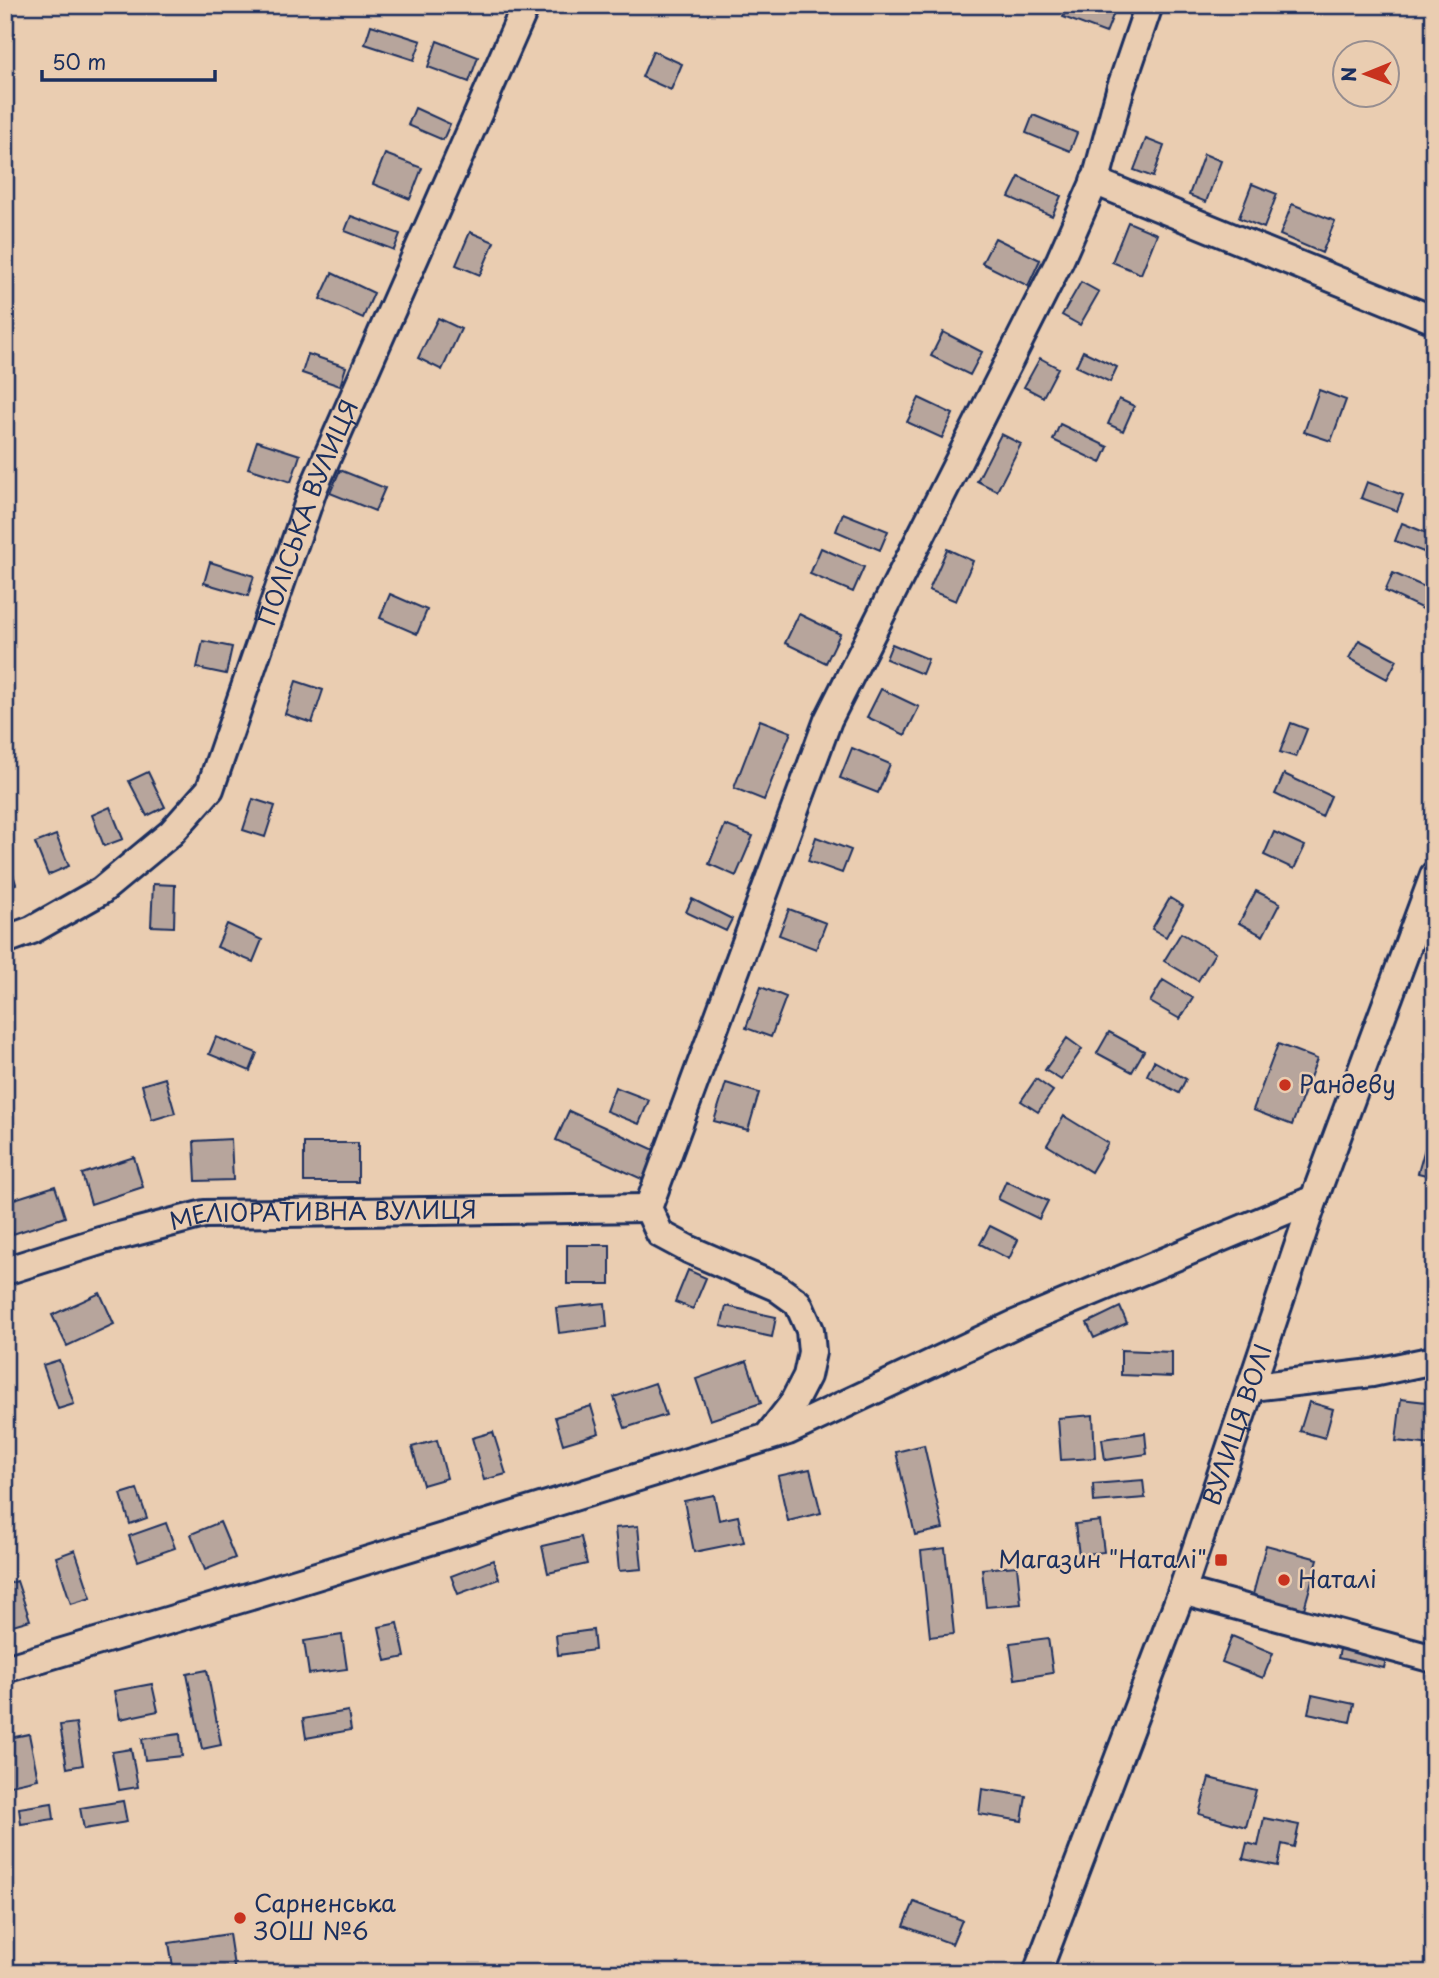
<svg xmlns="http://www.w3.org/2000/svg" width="1439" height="1978" font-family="'Playpen Sans',sans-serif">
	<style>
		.building { fill: #b7a59c; stroke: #1b2f5e; stroke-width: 2 }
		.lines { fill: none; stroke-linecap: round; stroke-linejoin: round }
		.minor-casing { stroke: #1b2f5e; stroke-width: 32 }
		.minor { stroke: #eacdb1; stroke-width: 26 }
		.poi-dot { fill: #c8321e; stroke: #eacdb1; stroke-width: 2.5 }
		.labels { text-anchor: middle; stroke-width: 5; stroke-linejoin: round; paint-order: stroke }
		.street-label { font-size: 24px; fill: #1b2f5e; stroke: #eacdb1 }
		.poi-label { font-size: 24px; fill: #1b2f5e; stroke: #eacdb1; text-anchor: start }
	</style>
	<rect width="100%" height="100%" fill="#eacdb1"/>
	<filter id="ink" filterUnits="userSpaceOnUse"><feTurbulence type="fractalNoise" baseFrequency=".0143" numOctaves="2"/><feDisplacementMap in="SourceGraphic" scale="14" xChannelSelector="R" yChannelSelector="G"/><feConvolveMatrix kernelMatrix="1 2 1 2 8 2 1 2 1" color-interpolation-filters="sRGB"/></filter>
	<g filter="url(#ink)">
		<path class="building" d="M 1068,5 L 1102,5 L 1115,10 L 1106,33 L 1063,17 Z
			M 371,25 L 421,41 L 414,60 L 365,44 Z
			M 437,41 L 478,57 L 469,82 L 428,67 Z
			M 653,51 L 682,64 L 671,90 L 642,77 Z
			M 415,108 L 450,124 L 443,140 L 408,125 Z
			M 1033,115 L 1077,133 L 1070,151 L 1026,133 Z
			M 1146,139 L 1164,146 L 1153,177 L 1134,170 Z
			M 385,154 L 422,168 L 410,199 L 373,184 Z
			M 1204,154 L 1221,161 L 1206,202 L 1189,195 Z
			M 1019,177 L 1061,196 L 1052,216 L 1009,197 Z
			M 1252,184 L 1277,194 L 1264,228 L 1239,218 Z
			M 1292,204 L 1335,221 L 1322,253 L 1280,235 Z
			M 351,216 L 400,234 L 394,250 L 345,231 Z
			M 1128,222 L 1157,234 L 1141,274 L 1112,262 Z
			M 470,232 L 494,242 L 480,275 L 456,265 Z
			M 995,238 L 1040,260 L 1028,286 L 982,263 Z
			M 332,273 L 374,293 L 363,318 L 320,299 Z
			M 1081,282 L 1099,292 L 1080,325 L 1062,315 Z
			M 438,318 L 461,329 L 442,370 L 418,358 Z
			M 943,332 L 982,352 L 970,375 L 931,356 Z
			M 1083,351 L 1117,367 L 1110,382 L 1076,366 Z
			M 308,354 L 346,367 L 340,386 L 302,373 Z
			M 1040,358 L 1058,368 L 1043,397 L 1024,387 Z
			M 1319,390 L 1346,400 L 1331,441 L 1304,432 Z
			M 919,398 L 953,414 L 942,438 L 907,422 Z
			M 1119,399 L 1134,406 L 1123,431 L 1108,424 Z
			M 1060,424 L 1108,447 L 1101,463 L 1053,440 Z
			M 1001,434 L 1021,444 L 997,491 L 977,481 Z
			M 257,441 L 300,455 L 291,482 L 248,468 Z
			M 340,470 L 385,488 L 375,511 L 330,493 Z
			M 1367,482 L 1403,495 L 1397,511 L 1361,498 Z
			M 843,513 L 888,531 L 880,550 L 836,531 Z
			M 1402,523 L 1434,536 L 1434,556 L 1395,541 Z
			M 821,548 L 864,567 L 853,592 L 810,574 Z
			M 947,549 L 973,561 L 956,601 L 929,590 Z
			M 210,562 L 254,576 L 248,596 L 204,583 Z
			M 1393,573 L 1434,591 L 1425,610 L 1385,591 Z
			M 390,594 L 427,610 L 417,634 L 380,618 Z
			M 799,614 L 840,634 L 826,663 L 785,643 Z
			M 1359,640 L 1397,660 L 1387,679 L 1349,658 Z
			M 203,641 L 232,647 L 226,674 L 197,668 Z
			M 892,644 L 928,659 L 922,674 L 886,659 Z
			M 296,681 L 323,690 L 312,723 L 285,714 Z
			M 881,689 L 919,707 L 905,735 L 867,717 Z
			M 760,720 L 791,732 L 764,800 L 734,788 Z
			M 1291,723 L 1307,729 L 1296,757 L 1280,752 Z
			M 852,748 L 890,764 L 878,793 L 840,778 Z
			M 148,772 L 165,807 L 147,816 L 129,781 Z
			M 1284,774 L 1331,796 L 1322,817 L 1275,794 Z
			M 253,799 L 275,806 L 265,837 L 243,830 Z
			M 110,807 L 123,839 L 104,846 L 92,815 Z
			M 725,825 L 753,836 L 736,876 L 709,864 Z
			M 1274,832 L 1305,846 L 1294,869 L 1264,855 Z
			M 56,835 L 69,866 L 48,875 L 35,843 Z
			M 816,837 L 851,850 L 842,873 L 808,861 Z
			M 5,849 L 16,884 L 5,888 Z
			M 153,884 L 175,885 L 174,927 L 151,926 Z
			M 1256,891 L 1280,903 L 1263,936 L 1239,923 Z
			M 1170,898 L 1183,906 L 1166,937 L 1152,929 Z
			M 692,899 L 732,919 L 726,931 L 686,912 Z
			M 789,909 L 826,923 L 816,949 L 779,935 Z
			M 227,924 L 262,940 L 253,962 L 217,947 Z
			M 1181,933 L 1215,953 L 1198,981 L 1164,961 Z
			M 1163,980 L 1193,998 L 1180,1019 L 1150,1002 Z
			M 761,987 L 786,997 L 771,1037 L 746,1028 Z
			M 1109,1032 L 1144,1051 L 1132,1072 L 1097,1053 Z
			M 216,1037 L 257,1053 L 250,1071 L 209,1054 Z
			M 1067,1038 L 1082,1049 L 1061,1080 L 1045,1070 Z
			M 1278,1044 L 1317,1059 L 1292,1125 L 1253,1110 Z
			M 1154,1061 L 1186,1079 L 1179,1093 L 1147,1075 Z
			M 165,1078 L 175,1113 L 152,1120 L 142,1085 Z
			M 1036,1079 L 1053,1091 L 1038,1112 L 1021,1101 Z
			M 726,1083 L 759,1093 L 748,1130 L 714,1121 Z
			M 615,1087 L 649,1100 L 639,1124 L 606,1111 Z
			M 569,1111 L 659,1152 L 646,1181 L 556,1140 Z
			M 1064,1116 L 1108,1143 L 1091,1172 L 1047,1145 Z
			M 1434,1116 L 1434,1177 L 1418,1173 Z
			M 231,1139 L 233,1180 L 196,1181 L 194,1141 Z
			M 304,1143 L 358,1143 L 358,1182 L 304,1182 Z
			M 134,1157 L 143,1187 L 91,1204 L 82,1174 Z
			M 1006,1181 L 1048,1201 L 1039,1219 L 998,1199 Z
			M 55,1186 L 65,1217 L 13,1234 L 5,1211 L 5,1202 Z
			M 990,1226 L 1018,1240 L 1009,1259 L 980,1244 Z
			M 567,1245 L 610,1245 L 610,1284 L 567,1284 Z
			M 688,1270 L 706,1278 L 693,1309 L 675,1302 Z
			M 100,1293 L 114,1324 L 67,1346 L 52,1315 Z
			M 605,1303 L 607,1327 L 559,1333 L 556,1308 Z
			M 726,1306 L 776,1317 L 772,1337 L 721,1326 Z
			M 1120,1307 L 1127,1323 L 1094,1338 L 1087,1323 Z
			M 1121,1350 L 1172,1352 L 1172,1377 L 1121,1375 Z
			M 59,1360 L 74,1404 L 58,1409 L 43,1365 Z
			M 747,1361 L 761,1403 L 710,1420 L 696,1379 Z
			M 655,1383 L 666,1415 L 625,1428 L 614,1397 Z
			M 1401,1399 L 1434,1403 L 1432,1445 L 1396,1441 Z
			M 1309,1402 L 1333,1409 L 1325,1438 L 1300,1431 Z
			M 591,1406 L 599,1433 L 563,1444 L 555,1417 Z
			M 1093,1415 L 1095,1458 L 1061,1460 L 1058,1418 Z
			M 493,1432 L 506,1474 L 484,1480 L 472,1438 Z
			M 1145,1433 L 1147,1454 L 1105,1460 L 1102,1439 Z
			M 437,1440 L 447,1478 L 423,1485 L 412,1447 Z
			M 924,1445 L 943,1529 L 915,1535 L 896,1452 Z
			M 810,1469 L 821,1513 L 788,1521 L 778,1476 Z
			M 1143,1480 L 1145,1498 L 1094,1502 L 1093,1484 Z
			M 137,1489 L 147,1518 L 130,1524 L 121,1494 Z
			M 714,1495 L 719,1520 L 738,1516 L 744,1542 L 694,1552 L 684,1501 Z
			M 1100,1521 L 1104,1552 L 1079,1555 L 1075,1524 Z
			M 220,1522 L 235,1558 L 205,1570 L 191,1534 Z
			M 166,1523 L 175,1548 L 138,1561 L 129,1536 Z
			M 638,1526 L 642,1569 L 619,1571 L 615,1528 Z
			M 581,1537 L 587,1564 L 548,1573 L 542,1546 Z
			M 1266,1545 L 1318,1559 L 1302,1616 L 1251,1602 Z
			M 945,1548 L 954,1634 L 930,1637 L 921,1551 Z
			M 75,1550 L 91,1598 L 71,1604 L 56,1557 Z
			M 493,1560 L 499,1579 L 458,1594 L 451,1576 Z
			M 1017,1566 L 1021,1604 L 986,1607 L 982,1569 Z
			M 17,1581 L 30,1620 L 6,1627 L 5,1585 Z
			M 398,1623 L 405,1657 L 386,1661 L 379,1627 Z
			M 593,1630 L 595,1650 L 558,1655 L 556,1635 Z
			M 342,1635 L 347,1669 L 309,1674 L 304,1641 Z
			M 1232,1636 L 1273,1653 L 1263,1678 L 1222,1662 Z
			M 1048,1638 L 1053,1673 L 1015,1679 L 1010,1643 Z
			M 1342,1641 L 1388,1650 L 1384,1668 L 1338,1658 Z
			M 207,1670 L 221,1745 L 202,1749 L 187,1674 Z
			M 152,1684 L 158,1711 L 120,1719 L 114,1691 Z
			M 1312,1695 L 1354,1704 L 1350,1722 L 1308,1713 Z
			M 348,1711 L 351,1730 L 306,1738 L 303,1719 Z
			M 76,1723 L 83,1765 L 67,1768 L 60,1725 Z
			M 29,1734 L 38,1779 L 6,1786 L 5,1739 Z
			M 180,1734 L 182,1756 L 145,1760 L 142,1739 Z
			M 131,1749 L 138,1787 L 119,1790 L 112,1752 Z
			M 1209,1778 L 1256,1790 L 1246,1827 L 1199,1814 Z
			M 982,1789 L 1026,1796 L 1022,1821 L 979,1814 Z
			M 123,1801 L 127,1822 L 84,1829 L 80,1808 Z
			M 52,1803 L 54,1819 L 21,1824 L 19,1808 Z
			M 1429,1810 L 1434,1811 L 1434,1845 L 1428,1844 Z
			M 1264,1818 L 1299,1825 L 1294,1847 L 1282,1844 L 1278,1866 L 1243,1859 L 1247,1843 L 1258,1846 Z
			M 914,1902 L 962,1920 L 952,1944 L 904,1926 Z
			M 229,1934 L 235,1973 L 174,1973 L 169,1943 Z"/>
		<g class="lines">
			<g class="minor-casing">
				<g id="minor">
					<path d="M 1094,181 L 1434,320"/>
					<path id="s1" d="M 5,940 L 32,930 L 101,891 L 171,833 L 210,789 L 314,487 L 526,5"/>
					<path id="s2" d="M 5,1271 L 100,1241 L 204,1214 L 648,1208"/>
					<path d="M 1252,1387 L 1372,1373 L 1434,1360"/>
					<path d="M 767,1437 L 792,1405 L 807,1376 L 812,1352 L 810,1330 L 798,1303 L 776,1287 L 688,1249 L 660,1234 L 648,1208 L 828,720 L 1060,260 L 1097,176 L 1120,90 L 1149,5"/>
					<path d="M 1182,1591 L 1434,1659"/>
					<path d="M 5,1669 L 261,1593 L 788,1431 L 1015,1324 L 1314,1199"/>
					<path id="s3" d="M 1037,1973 L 1182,1591 L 1314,1199 L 1434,875"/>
				</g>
			</g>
			<use href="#minor" class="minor"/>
		</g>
	</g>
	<g class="poi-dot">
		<circle cx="1285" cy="1085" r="7"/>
		<rect x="1214" y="1553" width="14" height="14" rx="3.5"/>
		<circle cx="1284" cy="1580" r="7"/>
		<circle cx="240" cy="1918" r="7"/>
	</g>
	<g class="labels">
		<g class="street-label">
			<text dy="8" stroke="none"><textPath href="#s1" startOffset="551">ПОЛІСЬКА ВУЛИЦЯ</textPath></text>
			<text dy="8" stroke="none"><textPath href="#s2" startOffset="326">МЕЛІОРАТИВНА ВУЛИЦЯ</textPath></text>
			<text dy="8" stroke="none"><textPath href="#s3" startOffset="584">ВУЛИЦЯ ВОЛІ</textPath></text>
		</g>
		<g class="poi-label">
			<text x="1299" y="1093">Рандеву</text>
			<text x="1207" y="1568" text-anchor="end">Магазин "Наталі"</text>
			<text x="1298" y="1588">Наталі</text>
			<text x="254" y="1912">Сарненська<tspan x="254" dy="28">ЗОШ №6</tspan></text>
		</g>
	</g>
	<rect width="1439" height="1978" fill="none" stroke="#eacdb1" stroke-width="28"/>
	<rect x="14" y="14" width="1411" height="1950" fill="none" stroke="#1b2f5e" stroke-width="2.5" filter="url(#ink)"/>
	<g transform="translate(1366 74) rotate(269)"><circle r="33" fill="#eacdb1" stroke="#978e90" stroke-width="2"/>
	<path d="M0-5L12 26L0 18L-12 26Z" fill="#c8321e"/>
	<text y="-10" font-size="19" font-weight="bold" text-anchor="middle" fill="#1b2f5e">N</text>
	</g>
	<path d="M42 70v10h173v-10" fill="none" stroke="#1b2f5e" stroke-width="3.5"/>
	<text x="52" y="70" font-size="21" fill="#1b2f5e" stroke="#eacdb1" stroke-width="5" paint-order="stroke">50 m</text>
</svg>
